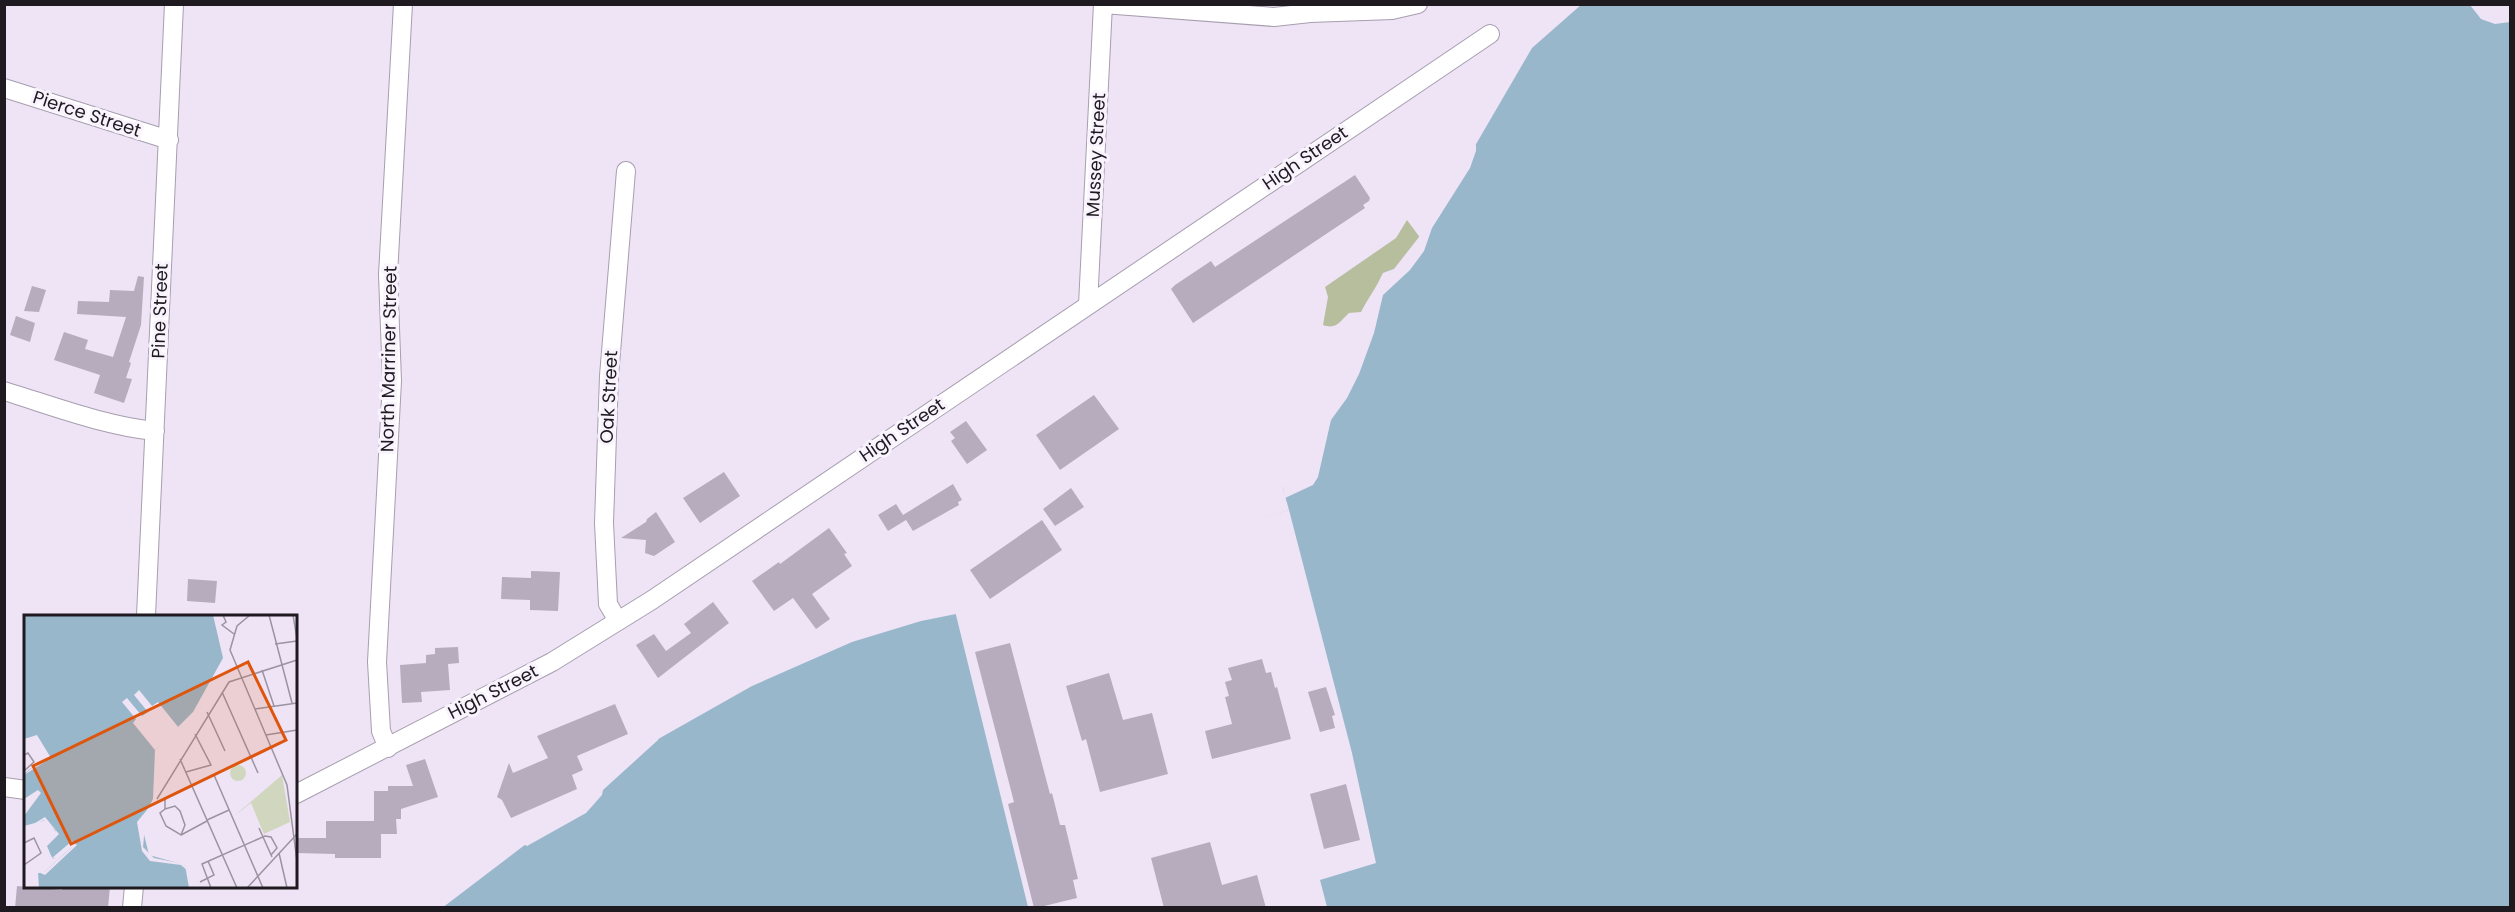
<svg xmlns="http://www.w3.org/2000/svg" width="2515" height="912" font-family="Poppins,sans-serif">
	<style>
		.forest { fill: #b7be9e }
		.water { fill: #99b7cb }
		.pier { fill: #eee4f6 }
		.building { fill: #b6acbd }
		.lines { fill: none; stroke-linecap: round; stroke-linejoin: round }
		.minor-casing { stroke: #a79eaf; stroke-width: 20 }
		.minor { stroke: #fff; stroke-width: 18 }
		.labels { text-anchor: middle; stroke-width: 6; stroke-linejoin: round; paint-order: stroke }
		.street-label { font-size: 18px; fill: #1e1a20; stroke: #f9f3fe }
		.inset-road { fill: none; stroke: #9b93a0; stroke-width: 1.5 }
		.view { fill: #de560d; fill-opacity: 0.15; stroke: #de560d; stroke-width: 3 }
		.inset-edge { fill: none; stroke: #1e1a20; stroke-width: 3 }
	</style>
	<rect width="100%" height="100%" fill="#eee4f6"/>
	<path class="forest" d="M 1407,220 L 1421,239 L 1394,269 L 1383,273 C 1377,287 1368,298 1361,312 L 1349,313 C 1340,321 1337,330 1323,325 L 1328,297 L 1325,287 L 1396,238 Z"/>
	<path class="water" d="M 1582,4 L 2510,5 L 2510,907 L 442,908 L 589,796 L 660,738 L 752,686 L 852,642 L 921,621 L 956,614 L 1289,510 L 1283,489 L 1309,468 L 1346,382 L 1383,273 L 1394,269 L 1406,258 L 1440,206 L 1532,48 Z"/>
	<path class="pier" d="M 2470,5 L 2510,5 L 2510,22 L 2495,24 L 2481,19 Z
		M 1476,144 L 1476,151 L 1470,168 L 1432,228 L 1424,251 L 1410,270 L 1383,295 L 1374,333 L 1359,374 L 1347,398 L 1331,420 L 1318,477 L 1313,485 L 1285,498 L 1283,489 L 1307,466 L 1327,412 L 1346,375 L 1370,300 L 1383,273 L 1394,269 L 1419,237 L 1464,158 Z
		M 1289,510 L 1352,753 L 1376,863 L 1320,880 L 1327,907 L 1028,907 L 955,611 L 1140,553 Z
		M 656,738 L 658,740 L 603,790 L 602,795 L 586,813 L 527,846 L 521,843 L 587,794 Z"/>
	<path class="building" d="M 1355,175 L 1370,198 L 1369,201 L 1363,205 L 1365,208 L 1193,323 L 1171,289 L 1175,285 L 1211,261 L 1215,267 Z
		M 138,276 L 144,277 L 141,325 L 129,362 L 131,363 L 126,378 L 132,379 L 124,403 L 94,393 L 100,375 L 54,360 L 64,332 L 88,340 L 85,349 L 113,357 L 126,317 L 77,314 L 78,301 L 109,302 L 110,290 L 134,291 Z
		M 32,286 L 46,290 L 39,312 L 24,311 Z
		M 16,316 L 35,323 L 30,342 L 10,335 Z
		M 1094,395 L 1119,429 L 1060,470 L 1036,435 Z
		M 966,421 L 987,450 L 967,464 L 951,441 L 955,438 L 950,432 Z
		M 724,472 L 740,496 L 700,523 L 683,498 Z
		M 953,484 L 962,500 L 958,502 L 959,505 L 913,531 L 906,520 L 888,531 L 878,515 L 896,504 L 903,515 Z
		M 1071,488 L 1084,507 L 1055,526 L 1043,509 Z
		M 656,512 L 675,542 L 654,556 L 645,553 L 646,540 L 621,538 L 646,522 L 647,519 Z
		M 1042,520 L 1062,550 L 990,599 L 970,570 Z
		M 829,528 L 847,553 L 844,554 L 852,566 L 812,594 L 830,619 L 816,629 L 793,598 L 774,611 L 752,581 L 779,562 L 780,564 Z
		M 531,571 L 560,572 L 558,611 L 530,610 L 530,600 L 501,599 L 502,577 L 531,578 Z
		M 188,579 L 217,581 L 215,603 L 187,601 Z
		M 713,602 L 729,623 L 658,678 L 636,645 L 654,634 L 666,651 L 691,633 L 684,624 Z
		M 1010,643 L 1050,794 L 1052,793 L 1060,825 L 1065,825 L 1078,879 L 1073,880 L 1077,898 L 1036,908 L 1034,908 L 1008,804 L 1014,802 L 975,652 Z
		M 458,647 L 459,663 L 448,664 L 450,690 L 421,692 L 422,702 L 402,703 L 400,665 L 426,663 L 426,655 L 435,654 L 435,648 Z
		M 1262,659 L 1266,673 L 1271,672 L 1275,688 L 1277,687 L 1291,739 L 1212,759 L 1205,731 L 1232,724 L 1225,697 L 1229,696 L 1225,682 L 1232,680 L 1228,668 Z
		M 1109,673 L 1123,720 L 1152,713 L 1168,774 L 1100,792 L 1086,739 L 1082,741 L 1066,686 Z
		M 1326,687 L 1335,715 L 1332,716 L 1335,728 L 1320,732 L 1308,692 Z
		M 615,704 L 628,734 L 577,756 L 583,770 L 572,775 L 577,789 L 511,818 L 502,800 L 497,797 L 509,763 L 513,773 L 548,758 L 537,736 Z
		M 425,759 L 438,797 L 401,809 L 401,819 L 396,819 L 397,834 L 381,834 L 381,858 L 335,858 L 335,854 L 296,853 L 296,838 L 326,838 L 326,821 L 374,821 L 374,791 L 388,791 L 388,786 L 413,786 L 406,765 Z
		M 1346,784 L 1360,840 L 1324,849 L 1310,794 Z
		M 1210,842 L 1222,885 L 1257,875 L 1266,908 L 1164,908 L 1151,858 Z
		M 17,886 L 62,890 L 62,886 L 110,886 L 108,908 L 15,908 Z"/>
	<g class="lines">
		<g class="minor-casing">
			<path id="minor" d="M 4,88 L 169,140
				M 1088,305 L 1103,4 L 1274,17 L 1310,13 L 1392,10 L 1418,4
				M 4,391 C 53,406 105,426 155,431
				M 146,616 L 174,4
				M 618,621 L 608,604 L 604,523 L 609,376 L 626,171
				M 388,748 L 381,731 L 377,662 L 392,381 L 388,275 L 403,4
				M 4,787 L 26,790
				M 296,794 L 552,662 L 652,600 L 1490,34
				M 132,908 L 134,886"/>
		</g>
		<use href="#minor" class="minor"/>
	</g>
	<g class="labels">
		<g class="street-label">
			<text transform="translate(87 114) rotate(18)" y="6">Pierce Street</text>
			<text transform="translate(1096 155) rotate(-87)" y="6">Mussey Street</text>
			<text transform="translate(1305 158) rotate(-34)" y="6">High Street</text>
			<text transform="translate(160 311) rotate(-88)" y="6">Pine Street</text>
			<text transform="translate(389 359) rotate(-89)" y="6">North Marriner Street</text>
			<text transform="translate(609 397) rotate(-87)" y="6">Oak Street</text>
			<text transform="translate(902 430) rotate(-34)" y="6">High Street</text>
			<text transform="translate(493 692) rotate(-27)" y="6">High Street</text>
		</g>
	</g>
	<g transform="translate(24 615)">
		<rect width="273" height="273" fill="#eee4f6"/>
		<path d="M206 158a8 8 0 1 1 16 0a8 8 0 1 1-16 0ZM 258,160 L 266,207 L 240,219 L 227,188 L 209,202 Z" fill="#d1d7bf"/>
		<path d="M 0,0 L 189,0 L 199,43 L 169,97 L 131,135 L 129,184 L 117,207 L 125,240 L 161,250 L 165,273 L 14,273 L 12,258 L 19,258 L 51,229 L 29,244 L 21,232 L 33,218 L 22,205 L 0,211 L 0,201 L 17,178 L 14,175 L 0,184 L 0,159 L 22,141 L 10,123 L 0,124 Z" fill="#99b7cb"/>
		<path d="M 115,75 L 128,91 L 134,87 L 155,113 L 131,135 L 109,108 L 112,104 L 98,87 L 103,83 L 118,101 L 124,97 L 110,80 ZM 13,120 L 27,143 L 0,160 L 20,142 L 10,124 L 0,124 ZM 127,190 L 118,206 L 121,212 L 119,232 L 130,243 L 160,249 L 165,257 L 157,250 L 126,246 L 118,236 L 113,207 ZM 21,202 L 35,219 L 23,231 L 28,243 L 48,226 L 53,230 L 21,260 L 14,257 L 15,273 L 12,273 L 11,258 L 16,256 L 20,257 L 49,231 L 34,242 L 26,244 L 19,232 L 32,216 L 20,205 L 3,213 Z" fill="#eee4f6"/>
		<path class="inset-road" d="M 199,0 L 202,7 L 198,10 L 210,19M 226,0 L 213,11 L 206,35 L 263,170 L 273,246M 245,0 L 268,88M 269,0 L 273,24M 251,29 L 273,26M 238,55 L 250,91M 198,77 L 234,158M 231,94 L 273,88M 183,97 L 201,136M 242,120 L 273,115M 0,140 L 4,138 L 10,147 L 0,156M 156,144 L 213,273M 162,157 L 187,150 L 171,119M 190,160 L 239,273M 133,184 L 205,67 L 273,45M 141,194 L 151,191 L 156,196 L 161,210 L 157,220 L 142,211 L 136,198 L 141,194 L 141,183 L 168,170M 183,205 L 205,195M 235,213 L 248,242M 157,220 L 183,206M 0,228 L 10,223 L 17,238 L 0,250M 255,238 L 263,273M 176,267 L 190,260 L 184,246M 187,273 L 178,249 L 241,221 L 247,222 L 253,233 L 247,240M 223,273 L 273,219"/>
		<path class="view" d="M 224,47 L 262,125 L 47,229 L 9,151 Z"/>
		<rect width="273" height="273" class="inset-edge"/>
	</g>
	<rect width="2515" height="912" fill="none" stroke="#1e1a20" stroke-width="12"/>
</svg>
